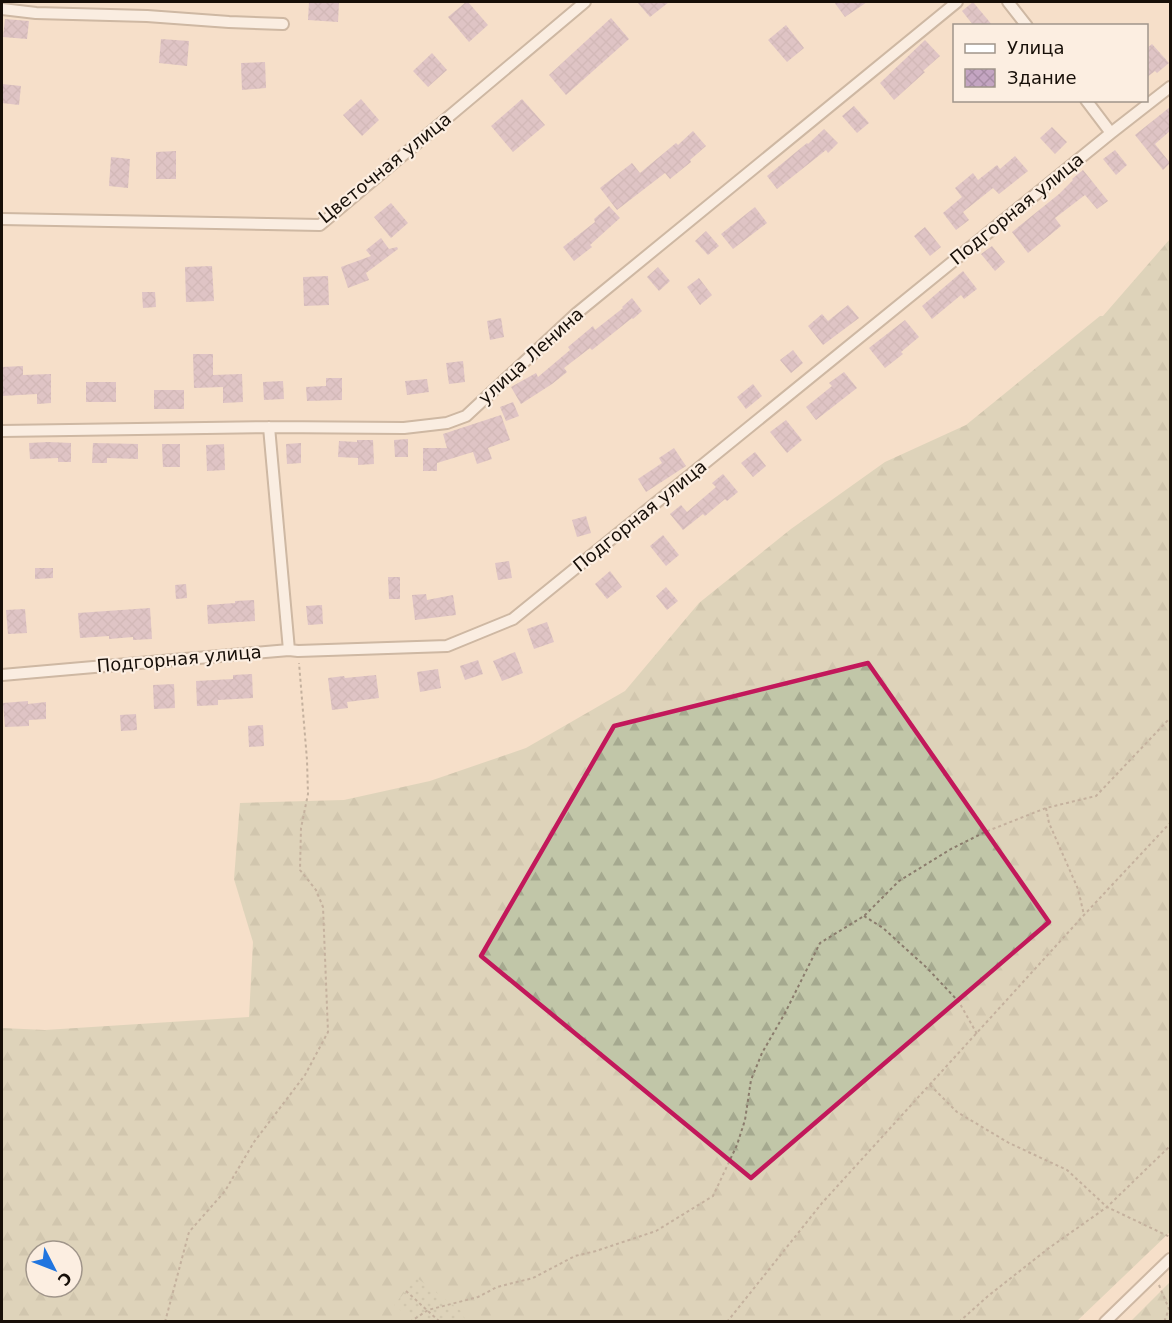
<svg xmlns="http://www.w3.org/2000/svg" width="1172" height="1323" font-family="'DejaVu Sans',sans-serif">
	<style>
		.forest { fill: url(#forest-firs); fill-rule: evenodd }
		.park { fill: url(#park-dots) }
		.building { fill: url(#building-cross-hatch) }
		.lines { fill: none; stroke-linecap: round; stroke-linejoin: round }
		.minor-casing { stroke: #9d8975; stroke-width: 14 }
		.path { stroke: #8a7b6c; stroke-width: 2; stroke-dasharray: 3 3; stroke-linecap: butt }
		.minor { stroke: #fff; stroke-width: 10 }
		.path-bridge { stroke: #8a7b6c; stroke-width: 2; stroke-dasharray: 3 3; stroke-linecap: butt }
		.marked { fill: none; stroke: #c2185b; stroke-width: 4.5; stroke-linejoin: round }
		.labels { text-anchor: middle; stroke-width: 4.5; stroke-linejoin: round; paint-order: stroke }
		.street-label { font-size: 18px; fill: #170f08; stroke: #fceee1 }
	</style>
	<defs>
		<pattern id="forest-firs" width="22" height="20" patternUnits="userSpaceOnUse" patternTransform="scale(1.5)"><rect width="22" height="20" fill="#c1c6a8"/><path d="M5 1l3.5 6h-7zM16 11l3.5 6h-7z" fill="#a5a98f"/></pattern>
		<pattern id="park-dots" width="8" height="8" patternUnits="userSpaceOnUse" patternTransform="scale(1.5)"><rect width="8" height="8" fill="#c1c6a8"/><path d="M2 2h.1M6 6h.1" fill="none" stroke="#a5a98f" stroke-width="1.8" stroke-linecap="round"/></pattern>
		<pattern id="building-cross-hatch" width="8" height="8" patternUnits="userSpaceOnUse" patternTransform="scale(1.5)"><rect width="8" height="8" fill="#c4a5c2"/><path d="M0 0l8 8M0 8l8-8" fill="none" stroke="#a88da5"/></pattern>
	</defs>
	<rect width="100%" height="100%" fill="#f5dfc9"/>
	<path class="forest" d="M 1170,239 L 1170,1232 L 1077,1321 L 2,1321 L 2,1028 L 45,1030 L 249,1017 L 253,942 L 234,879 L 240,803 L 344,800 L 430,781 L 526,748 L 625,691 L 699,603 L 791,529 L 885,462 L 966,425 L 1100,316 L 1103,316 ZM 36,1251 L 72,1251 L 72,1287 L 36,1287 Z
		M 1170,1282 L 1170,1321 L 1131,1321 Z"/>
	<path class="park" d="M 417,1278 L 461,1311 L 466,1321 L 413,1321 L 394,1305 Z"/>
	<path class="building" d="M 309,2 L 339,2 L 338,22 L 308,20 Z
		M 466,2 L 468,2 L 488,25 L 469,42 L 448,17 Z
		M 637,2 L 669,2 L 650,17 Z
		M 834,2 L 867,2 L 845,17 Z
		M 973,2 L 993,26 L 974,26 L 962,11 Z
		M 611,18 L 629,39 L 566,95 L 549,75 Z
		M 5,19 L 29,21 L 27,39 L 3,37 Z
		M 786,25 L 804,48 L 787,62 L 768,40 Z
		M 161,39 L 189,41 L 187,66 L 159,63 Z
		M 925,40 L 940,56 L 923,71 L 925,72 L 894,100 L 880,83 Z
		M 1152,44 L 1169,63 L 1157,73 L 1155,71 L 1146,78 L 1146,49 Z
		M 432,53 L 447,70 L 428,87 L 413,71 Z
		M 265,62 L 266,88 L 242,90 L 241,63 Z
		M 2,84 L 21,86 L 19,105 L 2,103 Z
		M 361,99 L 379,120 L 362,136 L 343,115 Z
		M 522,99 L 545,125 L 513,152 L 491,126 Z
		M 854,106 L 869,123 L 857,133 L 842,116 Z
		M 1170,107 L 1170,131 L 1155,144 L 1170,163 L 1163,170 L 1135,135 Z
		M 1052,127 L 1067,142 L 1055,154 L 1040,138 Z
		M 824,129 L 838,143 L 828,153 L 826,150 L 777,189 L 767,176 L 807,143 L 808,144 Z
		M 693,131 L 706,146 L 690,160 L 691,162 L 670,179 L 665,173 L 617,210 L 600,188 L 632,163 L 640,173 L 676,143 L 678,145 Z
		M 1115,150 L 1127,165 L 1116,175 L 1103,159 Z
		M 176,151 L 176,179 L 156,179 L 156,152 Z
		M 1015,156 L 1028,171 L 999,194 L 993,188 L 963,212 L 969,220 L 956,230 L 943,213 L 962,197 L 955,188 L 973,173 L 978,180 L 997,165 L 1000,169 Z
		M 111,157 L 130,159 L 128,188 L 109,186 Z
		M 1083,170 L 1108,201 L 1097,209 L 1085,195 L 1055,218 L 1061,226 L 1028,253 L 1012,232 L 1059,194 L 1073,180 L 1072,179 Z
		M 391,203 L 408,223 L 391,238 L 374,217 Z
		M 609,206 L 620,218 L 590,245 L 592,247 L 574,261 L 563,247 L 595,222 L 594,219 Z
		M 755,207 L 767,223 L 733,249 L 721,234 Z
		M 925,227 L 941,247 L 930,256 L 914,236 Z
		M 706,231 L 719,246 L 708,255 L 695,241 Z
		M 381,238 L 389,249 L 397,247 L 398,249 L 366,273 L 369,280 L 348,288 L 341,267 L 371,256 L 366,250 Z
		M 992,246 L 1005,262 L 995,271 L 981,254 Z
		M 212,266 L 214,301 L 186,302 L 185,267 Z
		M 658,267 L 670,281 L 659,291 L 647,277 Z
		M 963,271 L 977,289 L 964,299 L 961,295 L 932,319 L 922,306 Z
		M 328,276 L 329,305 L 304,306 L 303,277 Z
		M 699,278 L 712,295 L 700,305 L 687,287 Z
		M 142,292 L 155,292 L 156,307 L 143,308 Z
		M 632,298 L 642,311 L 633,319 L 632,318 L 592,350 L 590,348 L 564,368 L 567,372 L 552,384 L 521,404 L 511,387 L 536,373 L 538,377 L 570,350 L 568,347 L 593,326 L 595,330 L 623,308 L 622,307 Z
		M 848,305 L 859,318 L 823,345 L 808,326 L 822,314 L 828,321 Z
		M 501,318 L 504,337 L 490,340 L 487,321 Z
		M 905,320 L 919,337 L 901,352 L 903,354 L 885,368 L 869,348 Z
		M 793,350 L 803,363 L 791,373 L 780,360 Z
		M 193,354 L 213,354 L 213,375 L 242,374 L 243,402 L 223,403 L 223,387 L 194,388 Z
		M 463,361 L 465,382 L 449,384 L 446,363 Z
		M 23,366 L 23,375 L 51,374 L 51,403 L 37,404 L 37,394 L 2,396 L 2,367 Z
		M 844,372 L 857,388 L 816,420 L 806,407 L 832,386 L 829,383 Z
		M 326,378 L 342,378 L 342,400 L 307,401 L 306,387 L 326,386 Z
		M 427,379 L 429,392 L 407,395 L 405,381 Z
		M 283,381 L 284,399 L 264,400 L 263,382 Z
		M 86,382 L 116,382 L 116,402 L 86,402 Z
		M 753,384 L 762,396 L 746,409 L 737,397 Z
		M 154,390 L 184,390 L 184,409 L 154,409 Z
		M 513,402 L 519,416 L 506,421 L 500,407 Z
		M 501,415 L 510,440 L 488,448 L 492,459 L 477,464 L 473,452 L 437,463 L 437,471 L 423,471 L 423,448 L 447,448 L 443,434 Z
		M 786,420 L 802,440 L 787,453 L 770,432 Z
		M 408,439 L 408,457 L 395,457 L 394,440 Z
		M 357,440 L 373,440 L 374,464 L 358,465 L 358,458 L 338,457 L 339,441 L 357,442 Z
		M 48,442 L 71,443 L 71,462 L 58,462 L 58,458 L 30,459 L 29,443 Z
		M 93,443 L 138,444 L 138,459 L 107,458 L 107,463 L 92,463 Z
		M 301,443 L 301,463 L 287,464 L 286,444 Z
		M 162,444 L 180,444 L 180,467 L 163,467 Z
		M 224,444 L 225,470 L 207,471 L 206,445 Z
		M 674,448 L 686,466 L 646,492 L 638,479 L 662,463 L 659,458 Z
		M 755,452 L 766,466 L 753,477 L 741,463 Z
		M 723,474 L 738,492 L 727,501 L 725,499 L 705,516 L 703,514 L 683,530 L 670,514 L 681,505 L 687,512 L 716,487 L 712,483 Z
		M 586,516 L 591,533 L 577,537 L 572,520 Z
		M 663,535 L 679,555 L 666,566 L 650,546 Z
		M 509,561 L 512,578 L 498,580 L 495,563 Z
		M 35,568 L 53,568 L 53,578 L 35,579 Z
		M 610,571 L 622,587 L 607,599 L 595,584 Z
		M 388,577 L 400,577 L 400,599 L 389,599 Z
		M 186,584 L 187,598 L 176,599 L 175,585 Z
		M 666,587 L 678,601 L 667,610 L 656,596 Z
		M 426,594 L 427,600 L 453,595 L 456,615 L 415,620 L 412,595 Z
		M 254,600 L 255,621 L 208,624 L 207,605 L 235,603 L 235,601 Z
		M 322,605 L 323,624 L 308,625 L 306,606 Z
		M 150,608 L 152,639 L 133,640 L 133,637 L 109,639 L 109,636 L 80,638 L 78,613 Z
		M 25,609 L 27,633 L 8,634 L 6,610 Z
		M 547,622 L 554,642 L 534,649 L 527,629 Z
		M 515,652 L 523,673 L 502,681 L 493,661 Z
		M 478,660 L 483,674 L 465,680 L 460,666 Z
		M 438,669 L 441,688 L 420,692 L 417,672 Z
		M 252,674 L 253,698 L 218,700 L 218,705 L 197,706 L 196,681 L 233,679 L 233,675 Z
		M 376,675 L 379,698 L 347,702 L 348,708 L 332,710 L 328,678 L 344,676 L 345,678 Z
		M 174,684 L 175,708 L 154,709 L 153,685 Z
		M 28,701 L 28,704 L 46,702 L 46,719 L 29,720 L 29,726 L 5,727 L 3,703 Z
		M 136,714 L 137,730 L 121,731 L 120,715 Z
		M 263,725 L 264,746 L 249,747 L 248,726 Z"/>
	<g class="lines">
		<g class="minor-casing">
			<path id="minor" d="M 1008,2 L 1027,26
				M 2,9 L 36,13 L 147,16 L 229,22 L 283,24
				M 1086,100 L 1111,133
				M 2,219 L 320,225 L 585,2
				M 269,427 L 289,650
				M 2,431 L 269,427 L 404,428 L 447,423 L 466,416 L 577,313 L 957,2
				M 2,675 L 289,650 L 298,651 L 447,646 L 513,619 L 1111,133 L 1170,87
				M 1105,1322 L 1170,1259"/>
		</g>
		<path class="path" d="M 1046,808 L 1049,823 L 1078,889 L 1084,915
			M 864,916 L 883,928 L 927,968 L 959,1002 L 977,1034
			M 930,1085 L 957,1112 L 1009,1143 L 1067,1170 L 1107,1207 L 1170,1237
			M 1159,1285 L 1169,1309 L 1164,1322
			M 165,1322 L 189,1232 L 225,1191 L 254,1142 L 305,1075 L 328,1032 L 323,907 L 316,890 L 300,870 L 301,828 L 308,794 L 307,760 L 299,663
			M 410,1322 L 428,1310 L 478,1297 L 497,1287 L 533,1278 L 575,1256 L 596,1251 L 656,1231 L 713,1196 L 737,1145 L 745,1120 L 751,1080 L 762,1053 L 785,1013 L 820,943 L 864,916 L 899,881 L 951,849 L 985,832 L 1046,808 L 1096,796 L 1170,718
			M 727,1322 L 822,1203 L 1084,915 L 1170,823
			M 959,1322 L 988,1296 L 1049,1248 L 1107,1207 L 1170,1146"/>
		<use href="#minor" class="minor"/>
		<path class="path-bridge" d="M 406,1291 L 440,1322"/>
	</g>
	<path d="M0 0H1172V1323H0ZM 868,663 L 1049,922 L 751,1178 L 481,956 L 614,726 Z" fill="#f5dfc9" fill-opacity=".55" fill-rule="evenodd"/>
	<path class="marked" d="M 868,663 L 1049,922 L 751,1178 L 481,956 L 614,726 Z"/>
	<g class="labels">
		<g class="street-label">
			<text transform="translate(385 168) rotate(-39)" y="6">Цветочная улица</text>
			<text transform="translate(1017 209) rotate(-39)" y="6">Подгорная улица</text>
			<text transform="translate(531 356) rotate(-42)" y="6">улица Ленина</text>
			<text transform="translate(640 516) rotate(-39)" y="6">Подгорная улица</text>
			<text transform="translate(179 659) rotate(-5)" y="6">Подгорная улица</text>
		</g>
	</g>
	<rect width="1172" height="1323" fill="none" stroke="#170f08" stroke-width="6"/>
	<rect x="953" y="24" width="195" height="78" fill="#fceee1" stroke="#a0958a" stroke-width="1.5"/>
	<rect x="965" y="44" width="30" height="9" fill="#ffffff" stroke="#a0958a" stroke-width="1.5"/>
	<text x="1007" y="54" font-size="18" fill="#170f08">Улица</text>
	<rect x="965" y="69" width="30" height="18" fill="url(#building-cross-hatch)" stroke="#a0958a" stroke-width="1.5"/>
	<text x="1007" y="84" font-size="18" fill="#170f08">Здание</text>
	<g transform="translate(54 1269) rotate(132)"><circle r="28" fill="#fceee1" stroke="#a0958a" stroke-width="1.5"/>
	<path d="M0-4.5L10 22L0 15L-10 22Z" fill="#2075df"/>
	<text y="-9" font-size="16" font-weight="bold" text-anchor="middle" fill="#170f08">С</text>
	</g>
</svg>
